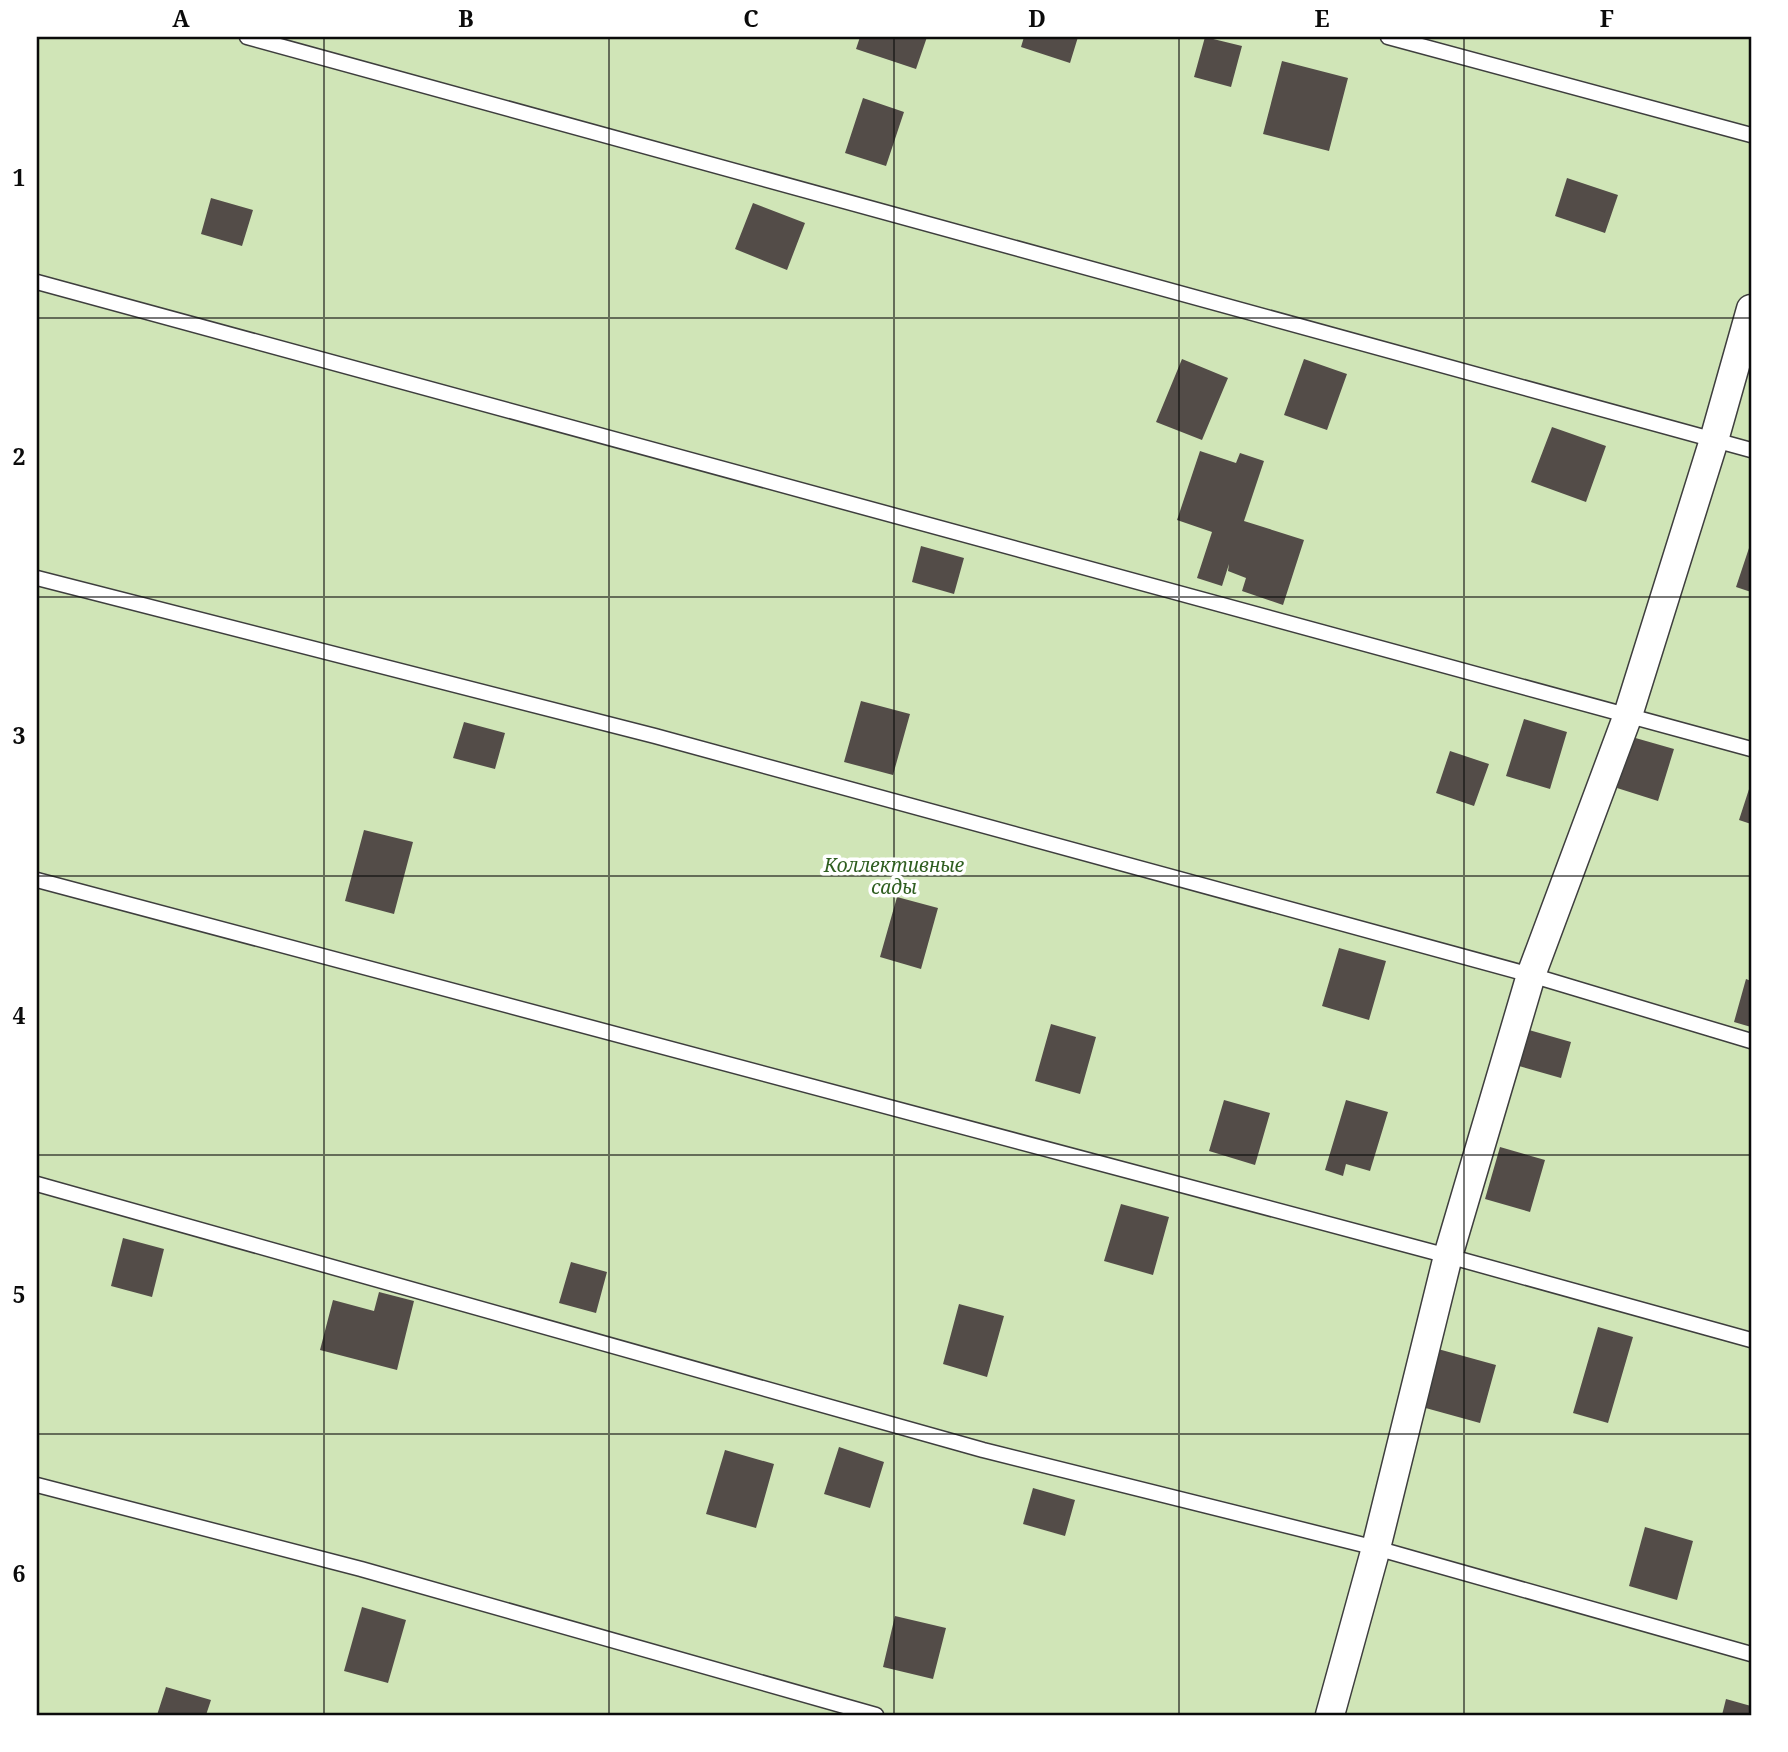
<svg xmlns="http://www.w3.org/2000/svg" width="1788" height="1752" font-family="'Noto Serif',serif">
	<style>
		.green { fill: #d0e5b7 }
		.building { fill: #534c48 }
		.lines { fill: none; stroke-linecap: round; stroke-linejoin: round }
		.lane-casing { stroke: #3e3e3e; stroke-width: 17 }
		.street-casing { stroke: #3e3e3e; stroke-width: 31 }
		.lane { stroke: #fff; stroke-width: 14 }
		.street { stroke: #fff; stroke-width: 28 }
		.grid { fill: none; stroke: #0b0b0b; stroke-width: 2; stroke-opacity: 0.55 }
		.labels { text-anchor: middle; stroke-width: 7; stroke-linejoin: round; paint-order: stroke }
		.park-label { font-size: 19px; font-style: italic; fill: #2f5e20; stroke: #fff }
		.neatline { fill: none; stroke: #0b0b0b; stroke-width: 2.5 }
		.grid-label { font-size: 23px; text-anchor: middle; font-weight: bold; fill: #0b0b0b }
	</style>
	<rect width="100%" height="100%" fill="#fef9eb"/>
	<path class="green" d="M 37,37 L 1751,37 L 1751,1715 L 37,1715 Z"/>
	<path class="building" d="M 860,37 L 927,37 L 916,69 L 856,49 Z
		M 1024,37 L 1078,37 L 1070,63 L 1021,47 Z
		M 1205,37 L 1242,46 L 1231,87 L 1194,77 Z
		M 1282,61 L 1348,78 L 1329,151 L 1263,134 Z
		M 863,98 L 904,112 L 886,166 L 845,153 Z
		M 1567,178 L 1618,195 L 1605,233 L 1555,216 Z
		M 211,198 L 253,210 L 242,246 L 201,234 Z
		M 753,203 L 805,223 L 787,270 L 735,249 Z
		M 1182,359 L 1228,378 L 1202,440 L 1156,422 Z
		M 1304,359 L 1347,374 L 1327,430 L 1284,415 Z
		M 1552,427 L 1606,446 L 1586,502 L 1531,482 Z
		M 1200,451 L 1236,463 L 1240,453 L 1264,461 L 1244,521 L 1304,540 L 1283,605 L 1242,591 L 1246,578 L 1228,571 L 1229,564 L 1222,586 L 1197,578 L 1212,532 L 1177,520 Z
		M 1751,542 L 1751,592 L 1736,587 Z
		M 921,546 L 964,558 L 954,594 L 912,582 Z
		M 861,701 L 910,714 L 893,775 L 844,762 Z
		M 1524,719 L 1567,732 L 1550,789 L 1506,776 Z
		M 464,722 L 505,733 L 495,769 L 453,758 Z
		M 1632,737 L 1674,749 L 1658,801 L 1617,788 Z
		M 1450,751 L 1489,764 L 1474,806 L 1436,793 Z
		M 1751,783 L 1751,824 L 1739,820 Z
		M 364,830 L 413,842 L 394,914 L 345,901 Z
		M 897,897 L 938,908 L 921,969 L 880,957 Z
		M 1339,948 L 1386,961 L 1369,1020 L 1322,1006 Z
		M 1746,979 L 1751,981 L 1751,1027 L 1734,1022 Z
		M 1051,1024 L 1096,1037 L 1080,1094 L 1035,1081 Z
		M 1529,1030 L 1571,1042 L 1561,1078 L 1519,1066 Z
		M 1224,1100 L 1270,1113 L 1255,1165 L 1209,1151 Z
		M 1346,1100 L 1388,1112 L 1370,1171 L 1346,1164 L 1343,1176 L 1325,1170 Z
		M 1500,1147 L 1545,1160 L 1530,1212 L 1485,1199 Z
		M 1121,1204 L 1169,1217 L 1153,1275 L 1104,1261 Z
		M 123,1238 L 164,1249 L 152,1297 L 111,1286 Z
		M 571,1262 L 607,1272 L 596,1313 L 559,1303 Z
		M 379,1292 L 414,1301 L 397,1370 L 320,1350 L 333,1300 L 374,1311 Z
		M 959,1304 L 1004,1316 L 987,1377 L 943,1364 Z
		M 1598,1327 L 1633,1337 L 1608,1423 L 1573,1413 Z
		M 1438,1349 L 1496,1365 L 1480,1423 L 1422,1407 Z
		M 839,1447 L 884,1462 L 870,1508 L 824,1494 Z
		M 725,1450 L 774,1464 L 756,1528 L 706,1514 Z
		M 1033,1488 L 1075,1500 L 1065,1536 L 1023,1524 Z
		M 1645,1527 L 1693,1541 L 1677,1600 L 1629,1586 Z
		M 362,1607 L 406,1620 L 388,1683 L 344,1671 Z
		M 895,1616 L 946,1628 L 933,1679 L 883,1667 Z
		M 166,1687 L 211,1700 L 206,1715 L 157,1715 Z
		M 1726,1699 L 1751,1706 L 1751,1715 L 1722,1715 Z"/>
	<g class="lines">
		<g class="lane-casing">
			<path id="lane" d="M 247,37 L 1751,450
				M 1388,37 L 1751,135
				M 37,282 L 1751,749
				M 37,578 L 655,736 L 1531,975 L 1751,1041
				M 37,880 L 1448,1256 L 1751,1340
				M 37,1184 L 983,1450 L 1376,1548 L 1751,1654
				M 37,1485 L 361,1569 L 876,1715"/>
		</g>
		<g class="street-casing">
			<path id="street" d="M 1330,1715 L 1376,1548 L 1448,1256 L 1531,975 L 1628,715 L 1714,440 L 1751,309"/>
		</g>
		<use href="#lane" class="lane"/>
		<use href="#street" class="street"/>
	</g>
	<path class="grid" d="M 324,37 L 324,1715M 609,37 L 609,1715M 894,37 L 894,1715M 1179,37 L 1179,1715M 1464,37 L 1464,1715M 37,318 L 1751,318M 37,597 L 1751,597M 37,876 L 1751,876M 37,1155 L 1751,1155M 37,1434 L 1751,1434"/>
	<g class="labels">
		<g class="park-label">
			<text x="894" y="872">Коллективные<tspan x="894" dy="22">сады</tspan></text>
		</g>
	</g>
	<rect width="1788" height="1752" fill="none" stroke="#ffffff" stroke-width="77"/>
	<rect x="38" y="38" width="1712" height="1676" class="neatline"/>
	<g class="grid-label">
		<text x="181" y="27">A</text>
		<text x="466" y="27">B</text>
		<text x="751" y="27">C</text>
		<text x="1037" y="27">D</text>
		<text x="1322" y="27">E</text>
		<text x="1607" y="27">F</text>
		<text x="19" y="186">1</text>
		<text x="19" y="465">2</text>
		<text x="19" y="744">3</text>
		<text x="19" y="1024">4</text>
		<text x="19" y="1303">5</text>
		<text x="19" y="1582">6</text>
	</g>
</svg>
